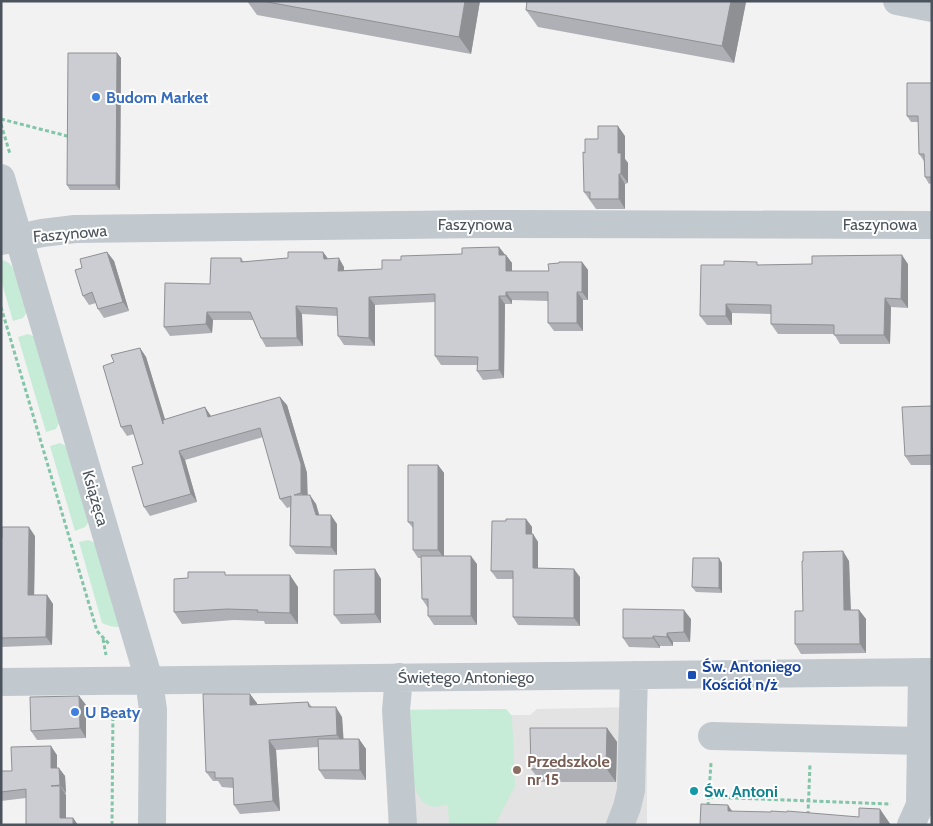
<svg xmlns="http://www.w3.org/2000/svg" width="933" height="826" font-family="Cabin,sans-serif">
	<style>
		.education { fill: #e4e3e3 }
		.green { fill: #c6ebd6 }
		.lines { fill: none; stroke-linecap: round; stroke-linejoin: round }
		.path { stroke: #82c5a8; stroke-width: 3; stroke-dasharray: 4 2.5; stroke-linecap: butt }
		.minor { stroke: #c1c8ce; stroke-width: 28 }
		.wall { fill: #afb0b5 }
		.shaded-wall { fill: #8f9094 }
		.building { fill: #cccdd3; stroke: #8f9094 }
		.shop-dot { fill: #3f7fe0; stroke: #fff; stroke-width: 2 }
		.transit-dot { fill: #1a4fb4; stroke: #fff; stroke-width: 2 }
		.education-dot { fill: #8d6e63; stroke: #fff; stroke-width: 2 }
		.culture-dot { fill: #0f9aa8; stroke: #fff; stroke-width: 2 }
		.labels { text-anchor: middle; stroke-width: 4; stroke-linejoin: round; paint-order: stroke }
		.shop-label { font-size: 16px; font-weight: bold; fill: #366cbe; stroke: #fff; text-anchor: start }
		.street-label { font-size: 16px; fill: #4b535c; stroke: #fff }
		.transit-label { font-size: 16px; font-weight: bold; fill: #164399; stroke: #fff; text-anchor: start }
		.education-label { font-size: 16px; font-weight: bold; fill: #785e54; stroke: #fff; text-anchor: start }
		.culture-label { font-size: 16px; font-weight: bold; fill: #0d838f; stroke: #fff; text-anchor: start }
	</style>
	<rect width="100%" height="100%" fill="#f3f2f2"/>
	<path class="education" d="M 633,707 L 647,708 L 647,825 L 388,825 L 386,710 L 506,709 L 511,715 L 530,715 L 537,709 Z"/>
	<path class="green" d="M 1,259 L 9,263 L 13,268 L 28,311 L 23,318 L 13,321 L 1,280 Z
		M 28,334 L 35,337 L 60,421 L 56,429 L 46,432 L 18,337 Z
		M 60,443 L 68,447 L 89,521 L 85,527 L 75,531 L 50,446 Z
		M 88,540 L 96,543 L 120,627 C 113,627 109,626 102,623 L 79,542 Z
		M 506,709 L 511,715 L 512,715 L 515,786 L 495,825 L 449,825 L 448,805 L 435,807 L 428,805 L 423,802 L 418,795 L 413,785 L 413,760 L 402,710 Z"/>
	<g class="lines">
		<path class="path" d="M 1,119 L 71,137
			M 1,124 L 10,154
			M 1,307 L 97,631 L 110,645
			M 103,639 L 106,655
			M 709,797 L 891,804
			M 708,806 L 711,763
			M 808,815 L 810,764
			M 112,825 L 113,708"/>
		<path class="minor" d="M 897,1 L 932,8
			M 1,178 L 149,680 L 153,710 L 152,825
			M 1,241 L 19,238 L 42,233 L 75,229 L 484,224 L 932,225
			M 399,677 L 396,710 L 403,825
			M 1,682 L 932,672
			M 712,736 L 921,741
			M 620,825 L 627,807 L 631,790 L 634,675
			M 911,825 L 920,805 L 922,672"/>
	</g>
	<path class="wall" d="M 247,1 L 480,1 L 471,54 L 257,15 Z
		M 527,1 L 745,1 L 746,2 L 734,63 L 538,27 L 526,10 Z
		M 117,53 L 121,58 L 120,190 L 70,190 L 67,185 Z
		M 932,83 L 932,183 L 929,184 L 925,177 L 924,161 L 919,154 L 919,122 L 911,122 L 907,116 Z
		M 625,136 L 625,159 L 628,163 L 628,183 L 625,184 L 625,209 L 596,209 L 584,192 L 585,153 L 598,139 Z
		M 499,247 L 512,263 L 512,271 L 549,271 L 559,263 L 582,262 L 588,270 L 588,300 L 583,300 L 583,331 L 554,331 L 548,323 L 548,301 L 512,300 L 512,304 L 505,304 L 504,378 L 483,380 L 477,371 L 477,365 L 441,365 L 435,356 L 435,302 L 375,305 L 375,346 L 344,345 L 338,336 L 337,316 L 302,314 L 303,346 L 266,347 L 261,338 L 253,320 L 213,320 L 212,333 L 170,336 L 164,327 L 210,284 L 241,258 L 244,262 L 288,258 L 323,252 L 328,259 L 344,267 L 344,270 L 382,269 L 401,260 L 462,254 Z
		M 107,252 L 114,261 L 129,311 L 104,318 L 98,309 L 96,303 L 89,305 L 83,296 L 82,268 Z
		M 908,264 L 908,308 L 891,307 L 890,344 L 840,344 L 834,334 L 778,334 L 771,324 L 771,314 L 732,313 L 732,325 L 707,325 L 700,316 L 760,265 Z
		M 140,348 L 146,357 L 165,419 L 211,416 L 287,405 L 307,473 L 307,495 L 316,504 L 319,515 L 337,524 L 337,555 L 296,554 L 290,546 L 290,507 L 287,508 L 280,499 L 263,437 L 185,460 L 197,502 L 150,516 L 144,507 L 143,464 L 134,434 L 127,436 L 121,427 L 114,362 Z
		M 932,406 L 932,465 L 911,465 L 905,456 Z
		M 438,465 L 444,473 L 444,556 L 477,564 L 477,625 L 434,625 L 428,616 L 428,608 L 422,599 L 421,558 L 418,558 L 413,550 L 413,528 L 408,522 Z
		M 526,519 L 532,527 L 532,534 L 533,534 L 538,542 L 538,569 L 580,577 L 580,626 L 518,625 L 513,617 L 513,579 L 497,579 L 491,571 L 506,521 Z
		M 35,536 L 34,595 L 47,595 L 53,604 L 52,645 L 1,647 L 1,538 Z
		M 849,561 L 851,610 L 859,610 L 866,619 L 866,653 L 801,654 L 795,644 L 803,611 Z
		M 722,563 L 722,593 L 696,592 L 692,587 Z
		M 375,569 L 381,579 L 381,623 L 341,624 L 334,615 Z
		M 227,575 L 298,587 L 298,624 L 265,624 L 264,621 L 234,620 L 182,624 L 174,612 Z
		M 691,619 L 690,642 L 673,642 L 673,646 L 660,646 L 660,648 L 629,647 L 623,638 Z
		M 250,694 L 257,705 L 308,702 L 312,707 L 342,717 L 343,739 L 359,739 L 366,749 L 366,780 L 325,779 L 319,770 L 318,747 L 276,750 L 280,811 L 240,814 L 234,805 L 233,788 L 222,787 L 218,781 L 213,781 L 206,772 Z
		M 79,696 L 86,705 L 86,738 L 37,740 L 31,731 Z
		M 607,728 L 617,742 L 616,782 L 541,782 L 531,769 Z
		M 57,755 L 57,768 L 65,776 L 66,793 L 65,794 L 66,795 L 66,818 L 73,818 L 78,825 L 26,825 L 26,798 L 1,801 L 1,771 L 12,771 Z"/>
	<path class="shaded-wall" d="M 465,1 L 480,1 L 471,54 L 459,37 Z
		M 731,1 L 745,1 L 746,2 L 734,63 L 722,46 Z
		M 117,53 L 121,58 L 120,190 L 116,185 Z
		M 618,126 L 625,136 L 625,159 L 628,163 L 628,183 L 621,174 L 618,153 Z
		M 619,174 L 625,184 L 625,209 L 619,199 Z
		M 499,247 L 505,255 L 499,255 Z
		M 107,252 L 114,261 L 129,311 L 123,302 Z
		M 323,252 L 329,260 L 324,259 Z
		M 506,255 L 512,263 L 512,279 L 506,271 Z
		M 902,255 L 908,264 L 908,308 L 901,299 Z
		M 339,258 L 344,267 L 344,279 L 338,271 Z
		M 582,262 L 588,270 L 588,300 L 582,292 Z
		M 506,292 L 512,300 L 512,304 L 506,296 Z
		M 577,292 L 583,300 L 583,331 L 577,323 Z
		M 499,296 L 505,304 L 504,378 L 499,370 Z
		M 369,297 L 375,305 L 375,346 L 369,338 Z
		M 885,298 L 891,307 L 890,344 L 884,335 Z
		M 726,304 L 732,313 L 732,325 L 726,316 Z
		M 296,306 L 302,314 L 303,346 L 297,338 Z
		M 207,312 L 213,320 L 212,333 L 206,324 Z
		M 140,348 L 146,357 L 169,433 L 163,424 Z
		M 280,397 L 287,405 L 307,473 L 308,502 L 301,493 Z
		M 205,407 L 211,416 L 214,426 L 208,417 Z
		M 179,451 L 185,460 L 197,502 L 191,494 Z
		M 438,465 L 444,473 L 444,558 L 438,550 Z
		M 310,495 L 316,504 L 322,524 L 316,515 Z
		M 331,515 L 337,524 L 337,555 L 331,547 Z
		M 526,519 L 532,527 L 532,543 L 526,534 Z
		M 29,527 L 35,536 L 34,603 L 28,595 Z
		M 533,534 L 538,542 L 538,577 L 533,568 Z
		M 843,551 L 849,561 L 851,620 L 844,610 Z
		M 471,556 L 477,564 L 477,625 L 471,616 Z
		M 719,558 L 722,563 L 722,593 L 719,588 Z
		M 375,569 L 381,579 L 381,623 L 375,614 Z
		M 574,569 L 580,577 L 580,626 L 574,618 Z
		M 290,575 L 298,587 L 298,624 L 290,613 Z
		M 47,595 L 53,604 L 52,645 L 46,637 Z
		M 684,610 L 691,619 L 690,642 L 684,632 Z
		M 859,610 L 866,619 L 866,653 L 860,644 Z
		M 667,633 L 673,642 L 673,646 L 667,637 Z
		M 653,636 L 660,646 L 660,648 L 653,638 Z
		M 250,694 L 257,703 L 257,715 L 250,705 Z
		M 79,696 L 86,705 L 86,738 L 80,728 Z
		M 336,707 L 342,717 L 344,745 L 337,735 Z
		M 607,728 L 617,742 L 616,782 L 606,768 Z
		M 359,739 L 366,749 L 366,780 L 360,770 Z
		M 269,740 L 276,750 L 280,811 L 273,801 Z
		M 51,746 L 57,755 L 57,777 L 51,768 Z
		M 59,768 L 65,776 L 66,793 L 60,785 Z
		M 60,786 L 66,795 L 66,825 L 60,818 Z
		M 728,805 L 740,823 L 728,811 Z
		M 880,809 L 891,825 L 880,825 Z
		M 73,818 L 78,825 L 73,825 Z"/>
	<path class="building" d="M 262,1 L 465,1 L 459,37 Z
		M 527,1 L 731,1 L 722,46 L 526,10 Z
		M 68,53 L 117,53 L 116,185 L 67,185 Z
		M 907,83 L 932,83 L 932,177 L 925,177 L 924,154 L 919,154 L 918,116 L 907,116 Z
		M 598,126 L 618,126 L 618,153 L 621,153 L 621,174 L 619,174 L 619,199 L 590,199 L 590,192 L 584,192 L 583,152 L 585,153 L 585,139 L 598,139 Z
		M 499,247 L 499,255 L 506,255 L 506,271 L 549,271 L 548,264 L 559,263 L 559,262 L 582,262 L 582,292 L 577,292 L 577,323 L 548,323 L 548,292 L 506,292 L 506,296 L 499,296 L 499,370 L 477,371 L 478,357 L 435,356 L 435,294 L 369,297 L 369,338 L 338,336 L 337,308 L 296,306 L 297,338 L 261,338 L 250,312 L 207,312 L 206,324 L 164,327 L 165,283 L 210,284 L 211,258 L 241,258 L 241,262 L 288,258 L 288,252 L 323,252 L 324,259 L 339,258 L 338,271 L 382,269 L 382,260 L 401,260 L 401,256 L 462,254 L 462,248 Z
		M 107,252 L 123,302 L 98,309 L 92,292 L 83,296 L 75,270 L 82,268 L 80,259 Z
		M 902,255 L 901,299 L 885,298 L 884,335 L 834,335 L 834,325 L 771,324 L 771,305 L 726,304 L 726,316 L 700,316 L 701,265 L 724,265 L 724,261 L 757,262 L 757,265 L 812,264 L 812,256 Z
		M 140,348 L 163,424 L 163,420 L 205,407 L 208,417 L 280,397 L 301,464 L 301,493 L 294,495 L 310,495 L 316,515 L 331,515 L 331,547 L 290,546 L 291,496 L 280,499 L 260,428 L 179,451 L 191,494 L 144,507 L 132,467 L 143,464 L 131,425 L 121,427 L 103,366 L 114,362 L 111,355 Z
		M 932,406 L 932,455 L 905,456 L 902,407 Z
		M 408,465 L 438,465 L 438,550 L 413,550 L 413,522 L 408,522 Z
		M 506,519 L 526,519 L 526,534 L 533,534 L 533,568 L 574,569 L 574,618 L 513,617 L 513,571 L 491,571 L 492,521 L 506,521 Z
		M 2,527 L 29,527 L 28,595 L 47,595 L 46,637 L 1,638 L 1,538 L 2,538 Z
		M 843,551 L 844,610 L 859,610 L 860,644 L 795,644 L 795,611 L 803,611 L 802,561 L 803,561 L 803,552 Z
		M 421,556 L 471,556 L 471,616 L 428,616 L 428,599 L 422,599 Z
		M 693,558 L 719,558 L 719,588 L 692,587 Z
		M 375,569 L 375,614 L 334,615 L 334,570 Z
		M 188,572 L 225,572 L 225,575 L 290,575 L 290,613 L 257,612 L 258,610 L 227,609 L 174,612 L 174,579 L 188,578 Z
		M 623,609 L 684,610 L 684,632 L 667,633 L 667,637 L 653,636 L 653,638 L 623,638 Z
		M 203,694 L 250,694 L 250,705 L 308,702 L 309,707 L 336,707 L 337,735 L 269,740 L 273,801 L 234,805 L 233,778 L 215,778 L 215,772 L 206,772 Z
		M 79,696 L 80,728 L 31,731 L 30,697 Z
		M 530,728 L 607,728 L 606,768 L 531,769 Z
		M 318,739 L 359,739 L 360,770 L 319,770 Z
		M 51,746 L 51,768 L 59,768 L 60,785 L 51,786 L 60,786 L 60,818 L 73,818 L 73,825 L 26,825 L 26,789 L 1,792 L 1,771 L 12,771 L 11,747 Z
		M 701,804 L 728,805 L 728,811 L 771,812 L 771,811 L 787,812 L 787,811 L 859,817 L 859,808 L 880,809 L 880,825 L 700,825 Z"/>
	<g class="shop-dot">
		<circle cx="96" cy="97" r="5"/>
		<circle cx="75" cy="712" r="5"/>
	</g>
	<rect class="transit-dot" x="687" y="670" width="10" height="10" rx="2.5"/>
	<circle class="education-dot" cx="517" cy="770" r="5"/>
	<circle class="culture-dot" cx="694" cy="791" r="5"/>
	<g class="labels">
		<g class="shop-label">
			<text x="106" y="103">Budom Market</text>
			<text x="85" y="718">U Beaty</text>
		</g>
		<g class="street-label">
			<text x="475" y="230">Faszynowa</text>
			<text x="880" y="230">Faszynowa</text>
			<text transform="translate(70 233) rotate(-5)" y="6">Faszynowa</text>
			<text transform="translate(96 498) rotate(74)" y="6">Książęca</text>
			<text x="466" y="683">Świętego Antoniego</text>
		</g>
		<g class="transit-label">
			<text x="702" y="672">Św. Antoniego<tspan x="702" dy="18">Kościół n/ż</tspan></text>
		</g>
		<g class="education-label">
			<text x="527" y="767">Przedszkole<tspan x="527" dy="18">nr 15</tspan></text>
		</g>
		<g class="culture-label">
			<text x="704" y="797">Św. Antoni</text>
		</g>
	</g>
	<rect width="933" height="826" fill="none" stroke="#4b535c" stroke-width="5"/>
</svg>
